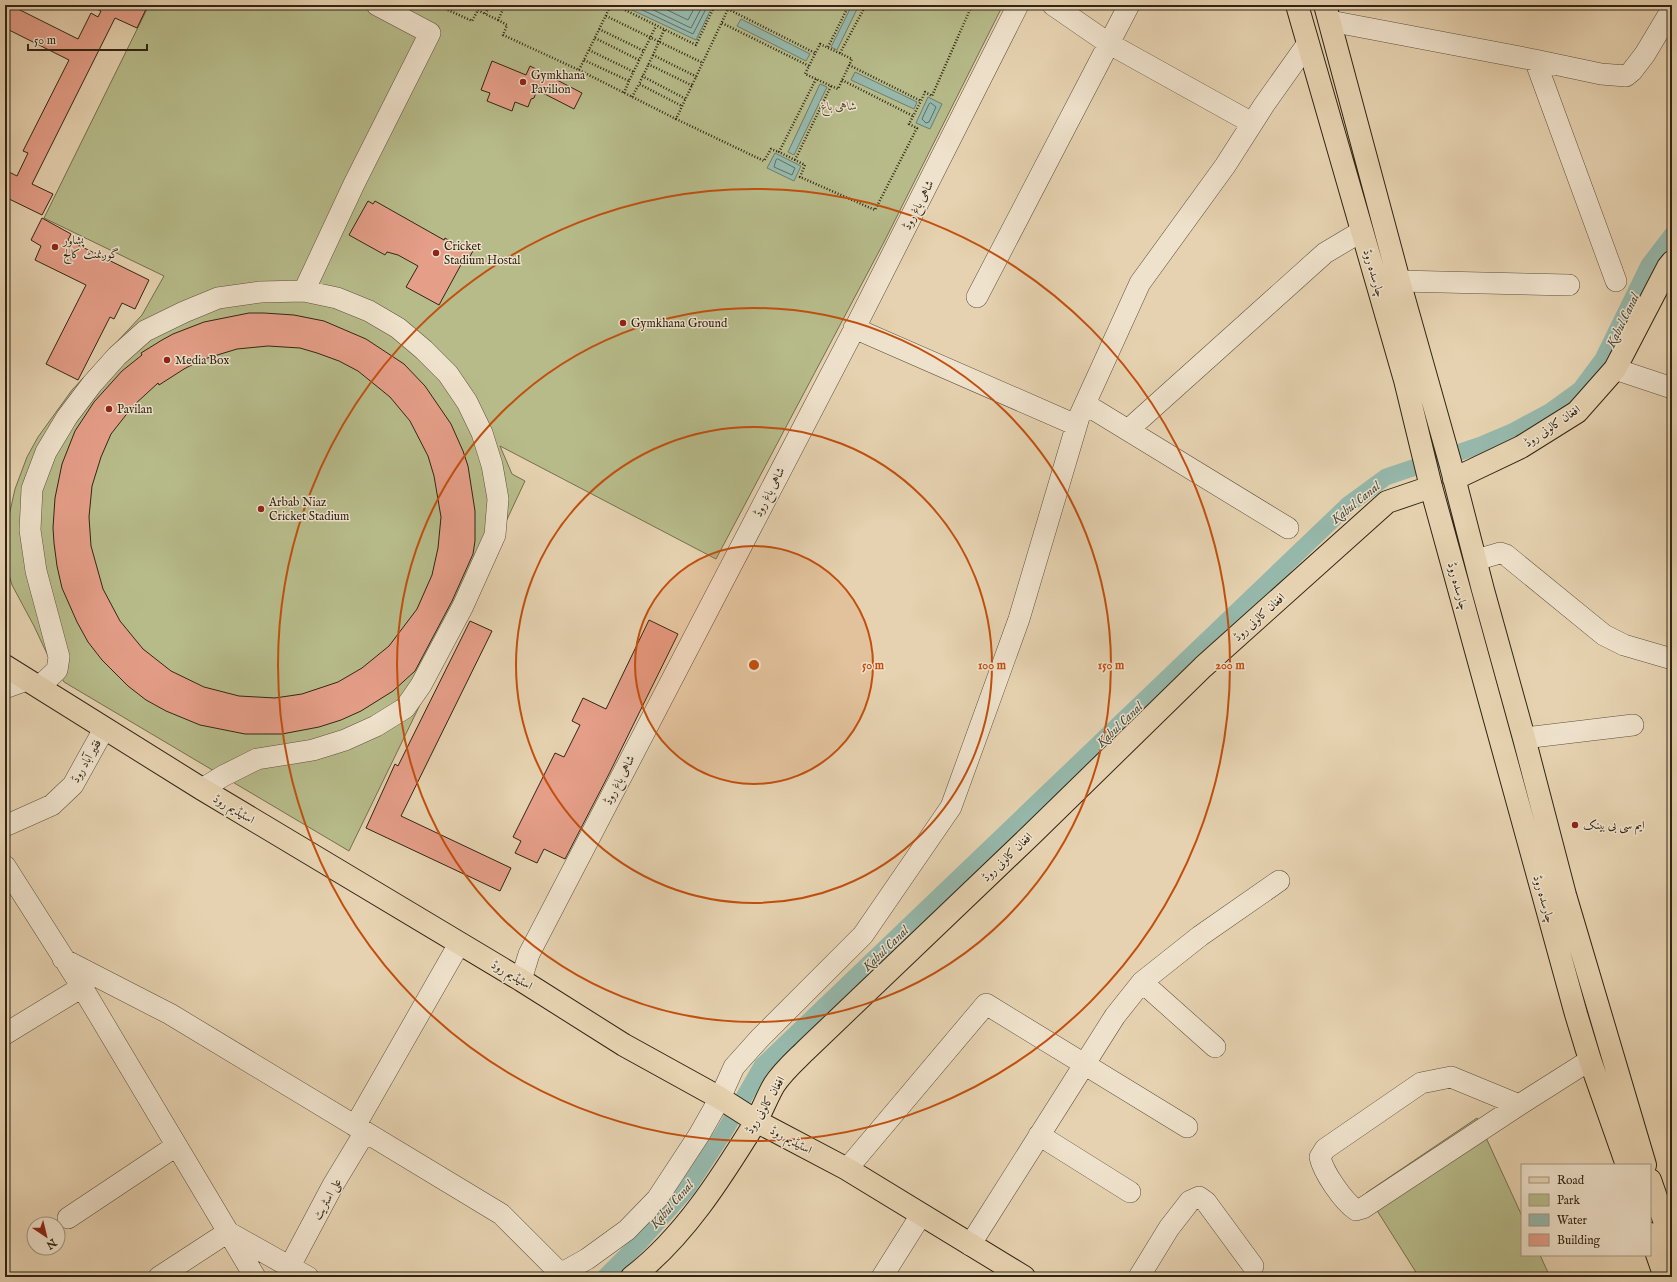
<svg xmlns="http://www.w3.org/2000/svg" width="1677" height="1282" font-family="'IM FELL English',Amiri,serif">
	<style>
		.green { fill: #b7bb8a; stroke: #74704f }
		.water { fill: #96b8ab; stroke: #6e7d6f }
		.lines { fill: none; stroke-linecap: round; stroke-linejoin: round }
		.shore { stroke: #646e60; stroke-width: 1 }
		.canal { stroke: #96b8ab; stroke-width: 17 }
		.building { fill: #e59e88; stroke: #312514; fill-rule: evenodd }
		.minor-casing { stroke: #5e503b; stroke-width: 22 }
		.major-casing { stroke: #312514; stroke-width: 24 }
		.path { stroke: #312514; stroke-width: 2.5; stroke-dasharray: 1 2; stroke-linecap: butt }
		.minor { stroke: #efe2cc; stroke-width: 21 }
		.major { stroke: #e6d2b0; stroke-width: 22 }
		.ring { fill: none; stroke: #c34f0e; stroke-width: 2 }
		.poi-dot { fill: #8f2418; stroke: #efe2cc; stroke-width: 1.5 }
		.labels { text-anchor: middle; stroke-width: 3; stroke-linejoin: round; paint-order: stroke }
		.poi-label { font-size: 12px; fill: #312514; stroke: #efe2cc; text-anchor: start }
		.park-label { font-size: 12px; font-style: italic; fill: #524a32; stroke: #efe2cc }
		.street-label { font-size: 12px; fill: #312514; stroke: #efe2cc }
		.water-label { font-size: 13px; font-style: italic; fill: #4a4a3a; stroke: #efe2cc }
		.centre { fill: #c34f0e; stroke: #efe2cc; stroke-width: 2 }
		.ring-label { font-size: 12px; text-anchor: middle; font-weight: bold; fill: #c34f0e; stroke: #efe2cc; stroke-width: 3; stroke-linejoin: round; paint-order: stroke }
	</style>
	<rect width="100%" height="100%" fill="#e6d2b0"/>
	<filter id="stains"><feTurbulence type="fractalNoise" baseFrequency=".005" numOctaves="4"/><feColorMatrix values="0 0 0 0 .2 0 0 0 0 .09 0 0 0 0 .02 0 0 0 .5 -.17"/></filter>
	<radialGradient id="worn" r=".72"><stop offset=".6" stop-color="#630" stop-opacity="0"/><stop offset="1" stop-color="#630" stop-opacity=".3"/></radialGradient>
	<path class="green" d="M 149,5 L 1003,5 L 884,242 L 716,559 L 500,446 L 512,474 L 525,481 L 417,711 L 349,851 L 64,682 L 49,658 L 34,626 L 12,585 L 7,568 L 5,567 L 5,534 L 15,489 L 27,457 L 38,437 L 72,390 L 142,315 L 164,276 L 44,218 Z
		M 1477,1118 L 1522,1216 L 1522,1255 L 1540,1255 L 1550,1277 L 1419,1277 L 1366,1193 Z"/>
	<path class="water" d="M 632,5 L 713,5 L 696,40 L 630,9 Z
		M 852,5 L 859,5 L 837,50 L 831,47 Z
		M 741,19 L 810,54 L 806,61 L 737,26 Z
		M 855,72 L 917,102 L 914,109 L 851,80 Z
		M 820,84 L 827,87 L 794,155 L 788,152 Z
		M 928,97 L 942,104 L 930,129 L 916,123 Z
		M 775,153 L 801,166 L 794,181 L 767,168 Z"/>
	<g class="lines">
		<path class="shore" d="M 635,5 L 636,7 L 693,34 L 708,5
			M 643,5 L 691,28 L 703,5
			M 657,5 L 688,20 L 696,5
			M 931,103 L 936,107 L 929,122 L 926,123 L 922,119 L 929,104 Z
			M 778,159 L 795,168 L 792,175 L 774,167 L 776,160 Z"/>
		<path class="canal" d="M 605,1277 L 641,1241 L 686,1190 L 724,1132 L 762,1066 L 1349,504 L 1386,477 L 1481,445 L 1514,431 L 1551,411 L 1580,390 L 1603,359 L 1649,265 L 1672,235"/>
	</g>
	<path class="building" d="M 5,5 L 10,5 L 78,39 L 91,13 L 98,17 L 101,11 L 88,5 L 148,5 L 137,28 L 115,18 L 32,184 L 53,194 L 42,215 L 5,197 L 5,170 L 17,176 L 28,153 L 23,151 L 69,60 L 5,28 Z
		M 492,61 L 526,75 L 530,66 L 582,93 L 574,109 L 537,90 L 534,98 L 531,99 L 528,107 L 515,102 L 512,111 L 487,101 L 490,93 L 481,90 Z
		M 368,201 L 373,204 L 375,201 L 444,240 L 445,238 L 457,245 L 458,242 L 473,251 L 466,263 L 463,261 L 439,305 L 406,287 L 418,266 L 398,255 L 387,252 L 385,255 L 349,235 Z
		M 42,218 L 71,234 L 68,240 L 149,280 L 135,309 L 122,303 L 114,319 L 110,317 L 78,380 L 46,364 L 86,285 L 35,260 L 41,246 L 31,240 Z
		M 249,313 L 264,313 L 294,315 L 324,321 L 366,339 L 404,364 L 425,386 L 451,424 L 463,451 L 468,466 L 475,511 L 475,541 L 473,554 L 452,601 L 415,671 L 393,691 L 361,711 L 341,720 L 319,727 L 282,734 L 245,734 L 200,725 L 166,711 L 146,700 L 128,686 L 102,660 L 88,642 L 77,622 L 62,588 L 57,566 L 54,543 L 53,528 L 55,498 L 62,464 L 75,431 L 94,402 L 122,371 L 142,355 L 141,353 L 162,340 L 173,334 L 204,322 ZM 268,346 L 300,348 L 317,353 L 339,361 L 358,371 L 390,397 L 410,421 L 428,456 L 434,476 L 441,517 L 438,548 L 432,575 L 417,609 L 389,646 L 362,668 L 338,682 L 302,694 L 275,698 L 239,696 L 204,687 L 171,671 L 143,649 L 120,621 L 103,589 L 91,546 L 89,517 L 92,486 L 101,457 L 111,434 L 133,406 L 158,383 L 159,385 L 184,369 L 201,360 L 237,349 Z
		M 649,620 L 678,634 L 609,774 L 565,859 L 544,849 L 537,863 L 515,853 L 521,841 L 513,837 L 555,753 L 564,757 L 580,725 L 572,721 L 583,698 L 606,709 Z
		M 470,621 L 492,631 L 401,816 L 511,868 L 500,891 L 366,828 L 395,764 L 398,766 Z"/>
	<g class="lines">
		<g class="minor-casing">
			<path id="minor" d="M 1053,5 L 1108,43 L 1252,123
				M 1330,21 L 1535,60 L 1601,74 L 1626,76 L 1632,71 L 1645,54 L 1672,9
				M 1535,60 L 1616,281
				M 1399,281 L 1569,285
				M 304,291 L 354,184 L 430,33 L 377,5
				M 977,297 L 1129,5
				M 854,328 L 1076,425
				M 1615,369 L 1672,388
				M 1085,404 L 1288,528
				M 1128,430 L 1325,253 L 1362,231
				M 1476,560 L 1500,553 L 1506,555 L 1604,635 L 1624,645 L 1672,659
				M 39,687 L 57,670 L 59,657 L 36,571 L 30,530 L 32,489 L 46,452 L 67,417 L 92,384 L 117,356 L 145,331 L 184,312 L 218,298 L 260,292 L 304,291 L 337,298 L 369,311 L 398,328 L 424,350 L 448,374 L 467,402 L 482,433 L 492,465 L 498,499 L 495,535 L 463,606 L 421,685 L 405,708 L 376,726 L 345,740 L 313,750 L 257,759 L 223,776 L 202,789
				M 5,688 L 27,680
				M 1524,738 L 1633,725
				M 5,826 L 52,805 L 73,785 L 104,729
				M 5,866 L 82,987 L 255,1277
				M 63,959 L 170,1014 L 501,1214 L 564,1277
				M 521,980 L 529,954 L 858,322 L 1018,5
				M 1142,982 L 1215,1047
				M 5,1034 L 82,987
				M 1519,1105 L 1451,1077 L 1421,1083 L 1325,1149 L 1320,1157 C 1323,1172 1343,1201 1356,1210 L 1363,1208 L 1519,1105 L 1590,1060
				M 355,1126 L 459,944
				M 1039,1135 L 1130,1192
				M 847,1169 L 986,1004 L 1187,1127
				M 68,1218 L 176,1146
				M 970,1245 L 1115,1016 L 1142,982 L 1200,936 L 1279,881
				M 290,1266 L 333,1185 L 365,1132
				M 159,1277 L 228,1232 L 308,1277
				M 555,1277 L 587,1259 L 627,1230 L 657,1199 L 699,1135 L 720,1098 L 734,1067 L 760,1038 L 863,935 L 951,807 L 1019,619 L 1079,417 L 1140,283 L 1225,166 L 1264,105 L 1308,43
				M 882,1277 L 921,1215
				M 1139,1277 L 1169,1228 L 1190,1201 L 1199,1197 L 1206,1202 L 1253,1266"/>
		</g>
		<g class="major-casing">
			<path id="major" d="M 1297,5 L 1405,380 L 1431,487 L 1576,1014 L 1590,1060 L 1627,1165
				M 1325,5 L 1399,281 L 1450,462 L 1483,590 L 1524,738 L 1565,895 L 1645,1165
				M 1454,479 L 1521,447 L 1577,412 L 1615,369 L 1668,267 L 1672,262
				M 5,666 L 202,789 L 521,980 L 624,1045 L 720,1098 L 756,1121 L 847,1169 L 1024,1277
				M 1650,1180 L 1672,1243
				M 1650,1234 L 1665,1277
				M 632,1277 C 684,1237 721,1178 755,1123 C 762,1111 767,1097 774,1085 C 783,1071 796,1060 807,1049 L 1032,834 L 1203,667 L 1387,502 L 1431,487"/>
		</g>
		<path class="path" d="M 437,5 L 472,21 L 478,10 L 485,14
			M 490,5 L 485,14 L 498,20 L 505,5
			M 628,5 L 625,10 L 696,45 L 715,5
			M 730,5 L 676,119 L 764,161 L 771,149 L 779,152
			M 964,5 L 970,8
			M 728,9 L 815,53
			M 606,16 L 703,63
			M 498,20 L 507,25 L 503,35 L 579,70 L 611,5
			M 722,23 L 809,66
			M 599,29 L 644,51
			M 664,30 L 653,55 L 697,77
			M 595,38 L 639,60
			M 820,44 L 852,59 L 838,89 L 805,74 Z
			M 828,47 L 849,5
			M 589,50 L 634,72
			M 840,53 L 866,5
			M 653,55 L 639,84 L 682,106
			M 584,60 L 629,81 L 656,26
			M 648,64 L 693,86
			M 849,65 L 921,101 L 925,92 L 932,96 L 972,5
			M 579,70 L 676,119
			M 642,76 L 686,99
			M 816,79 L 779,152 L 805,165 L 800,177 L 875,210 L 917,128 L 909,124 L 921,101
			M 842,80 L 913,116
			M 624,93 L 629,81
			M 632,97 L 639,84
			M 795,160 L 831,86"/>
		<use href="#minor" class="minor"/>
		<use href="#major" class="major"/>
	</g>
	<circle cx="754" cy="665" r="119" fill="#c34f0e" fill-opacity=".12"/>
	<g class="ring">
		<circle cx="754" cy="665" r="119"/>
		<circle cx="754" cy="665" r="238"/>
		<circle cx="754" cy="665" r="357"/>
		<circle cx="754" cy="665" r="476"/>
	</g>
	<g class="poi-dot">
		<circle cx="523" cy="82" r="4"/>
		<circle cx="55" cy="247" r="4"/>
		<circle cx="436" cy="253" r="4"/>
		<circle cx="623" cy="323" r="4"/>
		<circle cx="167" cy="360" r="4"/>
		<circle cx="109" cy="409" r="4"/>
		<circle cx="261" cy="509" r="4"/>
		<circle cx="1575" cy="825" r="4"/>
	</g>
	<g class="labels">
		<g class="poi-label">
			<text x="531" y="79">Gymkhana<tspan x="531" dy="14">Pavilion</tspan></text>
			<text x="63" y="244">پشاور<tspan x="63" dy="14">گورنمنٹ کالج</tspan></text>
			<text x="444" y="250">Cricket<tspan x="444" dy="14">Stadium Hostal</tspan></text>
			<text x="631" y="327">Gymkhana Ground</text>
			<text x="175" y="364">Media Box</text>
			<text x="117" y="413">Pavilan</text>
			<text x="269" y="506">Arbab Niaz<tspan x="269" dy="14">Cricket Stadium</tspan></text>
			<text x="1583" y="829">ایم سی بی بینک</text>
		</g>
		<g class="park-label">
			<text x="839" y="110">شاہی باغ</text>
		</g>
		<g class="street-label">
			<text transform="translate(918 205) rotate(-63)" y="4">شاہی باغ روڈ</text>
			<text transform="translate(1374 273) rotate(74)" y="4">چارسدہ روڈ</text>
			<text transform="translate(1552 426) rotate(-34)" y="4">افغان کالونی روڈ</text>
			<text transform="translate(769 492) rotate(-63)" y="4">شاہی باغ روڈ</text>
			<text transform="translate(1458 586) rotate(75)" y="4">چارسدہ روڈ</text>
			<text transform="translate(1259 617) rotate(-42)" y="4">افغان کالونی روڈ</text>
			<text transform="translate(86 761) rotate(-60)" y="4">فقیر آباد روڈ</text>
			<text transform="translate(619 780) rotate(-63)" y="4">شاہی باغ روڈ</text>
			<text transform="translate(234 809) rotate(31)" y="4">اسٹیڈیم روڈ</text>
			<text transform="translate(1007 857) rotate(-44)" y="4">افغان کالونی روڈ</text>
			<text transform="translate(1544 899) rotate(74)" y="4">چارسدہ روڈ</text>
			<text transform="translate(512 975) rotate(31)" y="4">اسٹیڈیم روڈ</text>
			<text transform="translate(765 1105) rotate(-59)" y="4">افغان کالونی روڈ</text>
			<text transform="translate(791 1140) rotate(28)" y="4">اسٹیڈیم روڈ</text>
			<text transform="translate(327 1199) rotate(-61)" y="4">علی اسٹریٹ</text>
		</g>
		<g class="water-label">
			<text transform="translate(1622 320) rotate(-64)" y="5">Kabul Canal</text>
			<text transform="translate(1355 502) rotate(-39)" y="5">Kabul Canal</text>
			<text transform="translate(1119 724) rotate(-44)" y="5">Kabul Canal</text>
			<text transform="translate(885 948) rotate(-44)" y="5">Kabul Canal</text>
			<text transform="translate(671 1204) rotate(-49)" y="5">Kabul Canal</text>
		</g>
	</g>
	<circle cx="754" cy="665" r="6" class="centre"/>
	<g class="ring-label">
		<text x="873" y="669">50 m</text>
		<text x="992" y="669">100 m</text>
		<text x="1111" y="669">150 m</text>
		<text x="1230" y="669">200 m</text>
	</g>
	<rect width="1677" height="1282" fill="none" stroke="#e6d2b0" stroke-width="20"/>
	<rect x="6" y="6" width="1665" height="1270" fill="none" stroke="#312514" stroke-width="2"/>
	<rect x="10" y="10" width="1657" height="1262" fill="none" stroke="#312514"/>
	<rect x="1521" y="1164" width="130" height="92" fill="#efe2cc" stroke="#a39682"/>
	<rect x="1529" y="1177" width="20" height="6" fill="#e6d2b0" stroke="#a39682"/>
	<text x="1557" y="1184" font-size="12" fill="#312514">Road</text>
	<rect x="1529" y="1194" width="20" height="12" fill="#b7bb8a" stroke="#a39682"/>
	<text x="1557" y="1204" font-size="12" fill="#312514">Park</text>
	<rect x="1529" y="1214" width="20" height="12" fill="#96b8ab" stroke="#a39682"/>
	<text x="1557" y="1224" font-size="12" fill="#312514">Water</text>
	<rect x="1529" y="1234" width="20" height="12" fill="#e59e88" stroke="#a39682"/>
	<text x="1557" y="1244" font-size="12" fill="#312514">Building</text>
	<g transform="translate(46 1236) rotate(145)"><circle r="19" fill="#efe2cc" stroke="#a39682"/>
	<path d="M0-3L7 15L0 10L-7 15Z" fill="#8f2418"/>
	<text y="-6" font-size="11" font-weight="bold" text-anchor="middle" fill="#312514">N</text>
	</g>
	<path d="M28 44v6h119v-6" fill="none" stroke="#312514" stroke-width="2"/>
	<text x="34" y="44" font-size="12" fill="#312514" stroke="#efe2cc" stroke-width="3" paint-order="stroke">50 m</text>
	<rect width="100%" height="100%" filter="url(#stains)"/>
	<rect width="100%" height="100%" fill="url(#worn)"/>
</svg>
